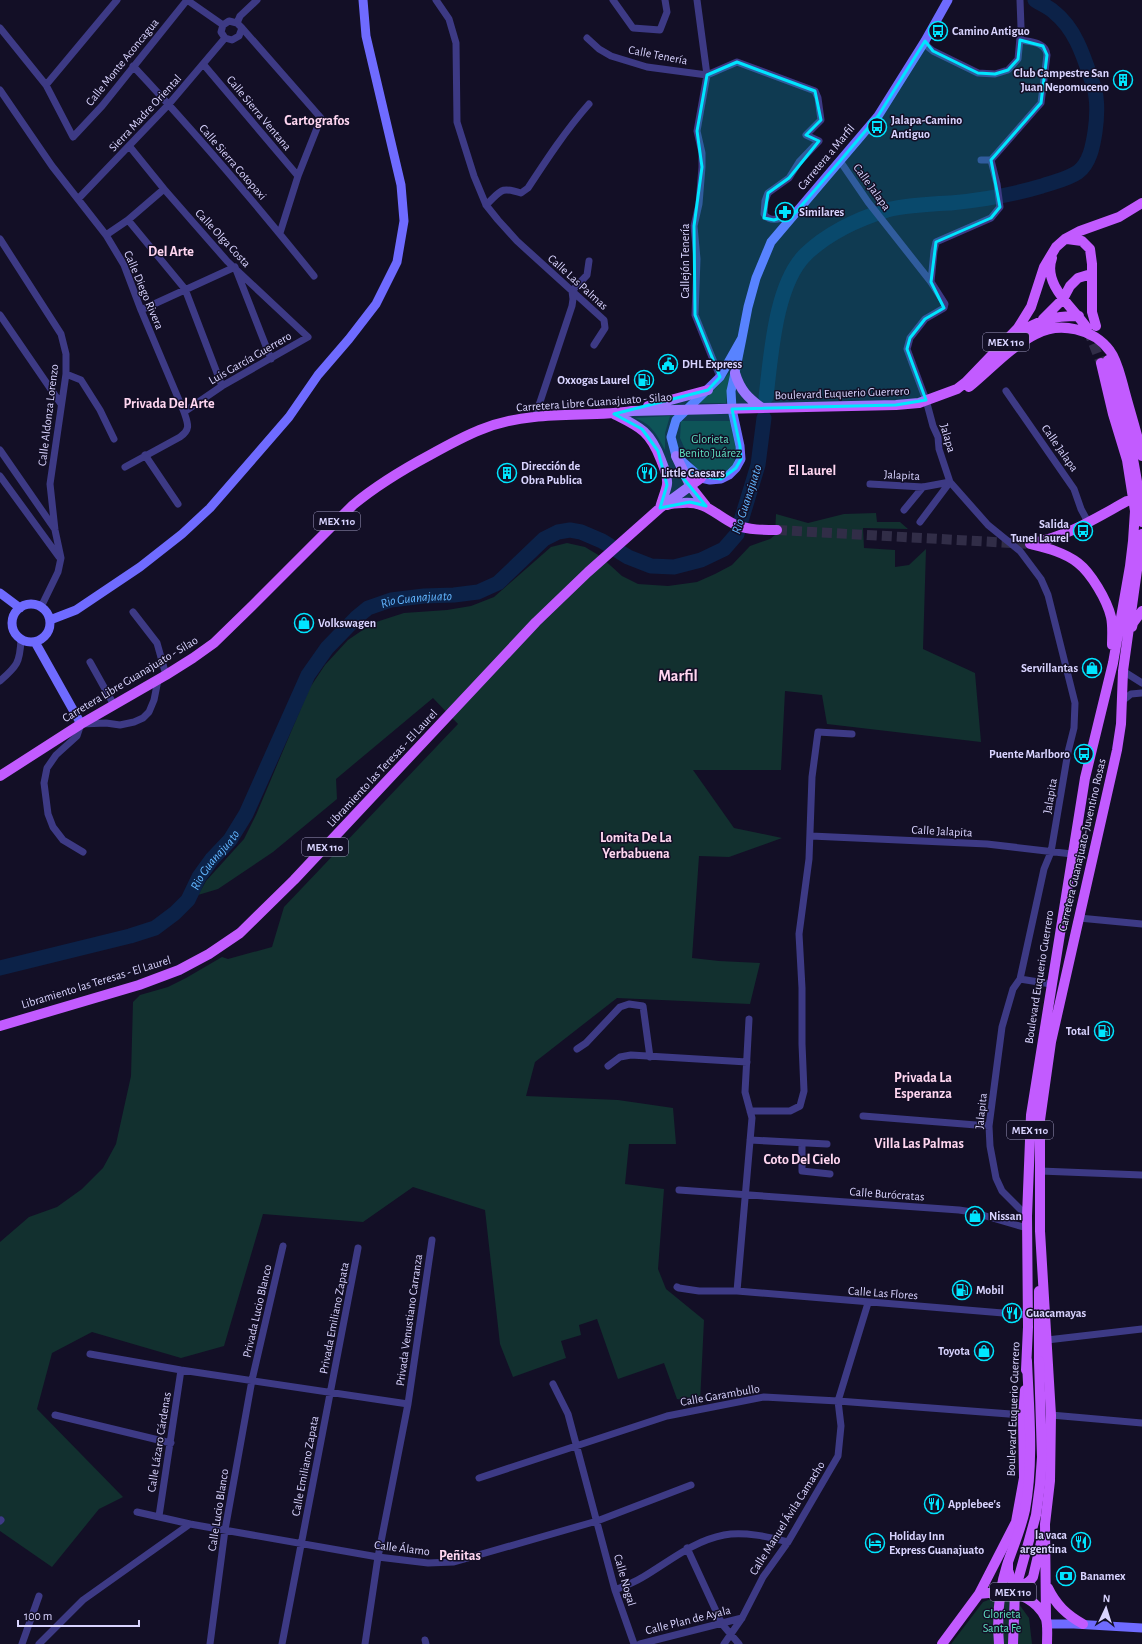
<svg xmlns="http://www.w3.org/2000/svg" width="1142" height="1644" font-family="'Alegreya Sans',sans-serif">
	<style>
		.green { fill: #12302f }
		.lines { fill: none; stroke-linecap: round; stroke-linejoin: round }
		.river { stroke: #0c2248; stroke-width: 15 }
		.primary-tunnel { stroke: #312d47; stroke-width: 10; stroke-dasharray: 10 5; stroke-linecap: butt }
		.street { stroke: #3d3a85; stroke-width: 7 }
		.secondary { stroke: #6f6bff; stroke-width: 9 }
		.primary { stroke: #c25bff; stroke-width: 10 }
		.primary-bridge { stroke: #c25bff; stroke-width: 10 }
		.marked { fill: #00e5ff; fill-opacity: 0.2; stroke: #00e5ff; stroke-width: 3; stroke-linejoin: round }
		.labels { text-anchor: middle; stroke-width: 3; stroke-linejoin: round; paint-order: stroke }
		.shield { fill: #130f26; stroke: #9e99be; stroke-width: 1 }
		.shield-label { font-size: 11px; font-weight: bold; fill: #d9d4ff }
		.poi-label { font-size: 12px; font-weight: bold; fill: #d9d4ff; stroke: #130f26; text-anchor: start }
		.street-label { font-size: 12px; fill: #d9d4ff; stroke: #130f26 }
		.park-label { font-size: 12px; fill: #5fe0c0; stroke: #130f26 }
		.water-label { font-size: 13px; font-style: italic; fill: #62b6ff; stroke: #130f26 }
		.quarter-label { font-size: 14px; font-weight: bold; fill: #ffd6f0; stroke: #130f26 }
		.district-label { font-size: 16px; font-weight: bold; fill: #ffd6f0; stroke: #130f26 }
	</style>
	<rect width="100%" height="100%" fill="#130f26"/>
	<path class="green" d="M 732,370 L 728,383 L 726,403 L 698,403 L 716,388 Z
		M 670,416 L 665,433 L 665,450 C 657,435 652,424 635,418 Z
		M 681,421 L 730,421 L 736,450 L 734,463 L 730,470 L 715,477 L 700,473 L 690,461 L 680,438 Z
		M 876,513 L 877,522 L 900,522 L 908,529 L 863,528 L 864,548 L 895,550 L 895,567 L 909,565 L 926,549 L 923,649 L 975,673 L 981,742 L 827,724 L 822,695 L 785,691 L 781,770 L 693,770 L 734,828 L 782,838 L 729,857 L 699,856 L 692,958 L 719,961 L 760,963 L 750,1004 L 617,998 L 535,1062 L 526,1096 L 618,1100 L 673,1108 L 676,1144 L 629,1144 L 625,1184 L 664,1189 L 658,1269 L 666,1289 L 704,1320 L 700,1403 L 677,1399 L 664,1363 L 618,1379 L 597,1319 L 579,1325 L 581,1335 L 561,1341 L 566,1358 L 513,1377 L 500,1344 L 485,1210 L 413,1187 L 363,1222 L 263,1214 L 224,1346 L 181,1358 L 92,1332 L 52,1353 L 37,1409 L 123,1497 L 99,1509 L 52,1567 L 0,1531 L 0,1242 L 29,1217 L 57,1207 L 82,1189 L 103,1168 L 116,1144 L 131,1076 L 133,1002 L 140,995 L 168,987 L 186,978 L 222,957 L 228,959 L 272,947 L 284,907 L 458,724 L 433,698 L 336,779 L 337,799 L 273,852 L 218,889 L 198,895 L 206,881 L 244,839 L 256,815 L 309,689 L 325,665 L 348,640 L 373,623 L 404,613 L 447,610 L 471,606 L 494,597 L 551,547 L 567,543 L 585,547 L 600,556 L 622,576 L 638,584 L 668,586 L 697,582 L 715,574 L 732,565 L 750,546 L 770,539 L 775,535 L 776,514 L 808,523 L 844,514 Z
		M 996,1597 L 1016,1600 L 1029,1618 L 1032,1644 L 951,1644 L 983,1602 Z"/>
	<g class="lines">
		<g class="river">
			<path d="M 766,397 C 771,356 775,284 806,254 C 828,233 858,219 887,210 C 907,205 930,204 951,203 C 982,200 1012,195 1042,186 C 1054,182 1068,179 1078,172 C 1090,163 1093,145 1095,132 C 1097,118 1098,101 1094,87 C 1085,61 1077,30 1054,12 C 1049,7 1041,4 1035,0"/>
			<path id="s1" d="M 0,968 L 130,936 L 155,928 L 175,913 L 188,900 L 199,877 L 212,859 L 230,840 L 246,814 L 308,675 L 327,648 L 357,617 L 368,608 L 391,600 L 424,596 L 454,595 L 478,592 L 498,583 L 544,539 L 558,532 L 570,530 L 581,532 L 602,541 L 628,557 L 651,566 L 674,567 L 701,560 L 724,549 L 737,534 L 758,465 L 764,418"/>
		</g>
		<path class="primary-tunnel" d="M 1088,330 L 1101,363
			M 777,530 L 1030,544"/>
		<path class="street" d="M 187,0 L 223,25
			M 436,0 L 449,19 L 456,43 L 457,122 L 474,176 L 486,205 L 498,220 L 517,241 L 604,320 L 605,328 L 594,345
			M 613,0 L 633,28 L 660,30 L 667,12 L 665,0
			M 697,0 L 707,75 L 697,131 L 702,153 L 702,167 L 699,204 L 694,226 L 697,259 L 695,315 L 720,377
			M 229,21 L 237,23 L 242,28 L 239,36 L 232,40 L 225,38 L 221,32 L 223,25 Z
			M 237,23 L 240,16 L 257,0
			M 0,28 L 46,85 L 73,137 L 102,106 L 187,0
			M 242,28 L 321,118 L 298,176 L 280,233
			M 587,38 L 599,49 L 611,56 L 647,67 L 707,75 L 737,62 L 815,91 L 818,98 L 821,120 L 806,135 L 819,141 L 799,162 L 789,178 L 768,193 L 765,201 L 764,214 C 772,225 785,216 795,213
			M 925,41 L 928,47 L 933,51 L 978,73 L 995,74 L 1008,70 L 1018,59 L 1021,27 L 1020,0
			M 204,65 L 298,176
			M 133,66 C 196,133 256,204 314,276
			M 46,85 L 117,0
			M 0,90 L 52,166 L 106,235 L 124,265 L 141,310 L 184,412 C 188,424 191,429 180,437 L 125,467
			M 130,147 L 164,189 L 227,261 L 308,337 L 222,386 L 184,412
			M 981,160 L 991,160 L 1041,103 L 1047,55 C 1046,42 1031,42 1020,40
			M 840,161 L 868,202 L 931,282 L 945,304 L 944,308 L 925,319 L 910,338 L 907,349 L 926,400 L 933,426 L 938,437 L 939,449 L 950,482 L 920,522
			M 78,199 L 169,104 L 225,38
			M 486,205 C 501,191 500,186 521,193 L 528,188 C 547,159 566,130 589,104
			M 128,220 L 185,289 L 222,386
			M 106,235 L 128,220 L 164,189
			M 0,239 L 61,334 L 66,354 L 66,374 L 50,484 L 55,530 L 61,558 L 58,572 L 41,607
			M 931,282 L 934,251 L 936,242 L 991,218 L 1000,207 L 997,184 L 991,160
			M 141,310 L 235,267 L 271,359
			M 0,315 L 61,404
			M 66,374 L 81,380 L 100,410 L 114,439
			M 1006,391 L 1074,489 L 1081,509 L 1088,522
			M 535,417 L 572,306 L 573,299 L 572,291 L 587,275 L 589,261
			M 0,450 L 54,528
			M 145,455 L 178,504
			M 0,476 L 59,557
			M 870,484 L 923,487 L 950,482 L 988,525 L 1020,551 L 1041,579 L 1048,595 L 1075,703 L 1074,728 L 1068,752 L 1051,852 L 1044,869 L 1020,979 L 1013,989 L 1002,1027 L 989,1126 L 990,1146 L 996,1178 L 1002,1191 L 1027,1216
			M 904,510 L 923,487
			M 133,612 L 157,643 L 166,675
			M 90,662 L 114,705
			M 1123,671 L 1142,683
			M 0,681 C 17,666 20,663 21,639
			M 1121,702 L 1131,694 L 1142,693
			M 811,836 L 987,844 L 1072,854
			M 83,852 L 63,840 L 53,827 L 48,814 L 44,783 L 47,768 L 56,755 L 77,736 L 81,724 L 106,723 L 120,725 L 134,722 L 143,718 L 149,712 L 154,700 L 158,680
			M 1079,918 L 1142,924
			M 1020,979 L 1051,984
			M 577,1049 L 586,1043 L 620,1007 L 629,1004 L 643,1006 L 650,1057
			M 608,1066 L 620,1057 L 631,1055 L 747,1062
			M 750,1111 L 790,1111 L 800,1106 L 804,1091 L 802,1044 L 802,988 L 799,934 L 809,859 L 812,777 L 818,732 L 852,734
			M 863,1116 L 989,1126
			M 750,1140 L 827,1144
			M 802,1143 L 802,1171 L 830,1174
			M 1040,1171 L 1142,1175
			M 679,1190 L 959,1210 L 972,1212 L 1027,1228
			M 677,1287 L 679,1288 L 699,1291 L 737,1291 L 1028,1315
			M 737,1291 L 752,1118 L 745,1092 L 749,1019
			M 1047,1340 L 1142,1329
			M 90,1354 L 181,1370 L 408,1404
			M 553,1384 L 568,1414 L 615,1590 L 634,1644
			M 55,1415 L 171,1443
			M 1051,1415 L 1142,1423
			M 479,1478 L 667,1416 L 764,1397 L 838,1401 L 1023,1415
			M 137,1512 L 190,1524
			M 159,1516 L 181,1370
			M 0,1521 L 1,1520
			M 687,1548 L 722,1624 L 739,1644
			M 615,1590 C 625,1586 635,1582 643,1577 C 670,1561 693,1541 724,1535 C 744,1531 769,1537 788,1542
			M 425,1640 L 426,1644
			M 22,1644 L 39,1596
			M 39,1644 L 83,1600 L 190,1524 L 378,1557 L 428,1563 L 454,1562 L 597,1521 L 691,1485
			M 210,1644 L 225,1530 L 252,1380 L 283,1246
			M 282,1644 L 358,1248
			M 365,1644 L 378,1557 L 408,1404 L 432,1240
			M 640,1644 L 742,1618
			M 724,1644 L 742,1618 L 763,1577 L 788,1542 L 838,1456 L 841,1426 L 838,1401 L 868,1303"/>
		<path class="secondary" d="M 742,338 L 720,377 L 676,420 L 671,437 L 676,456 L 701,478 L 710,480 L 721,479 L 729,475 L 736,468 L 741,459 L 740,446 L 732,409 L 731,391 L 735,373 L 742,338 L 748,307 L 756,278 L 771,242 L 878,116 L 925,41 L 948,0
			M 0,593 L 20,608
			M12 623a19 19 0 1 1 38 0a19 19 0 1 1-38 0Z
			M 50,620 L 76,610 L 140,567 L 182,534 L 210,508 L 289,417 L 318,375 L 349,339 L 376,304 L 397,262 L 404,221 L 401,185 L 366,36 L 363,0
			M 35,642 L 81,724
			M 1047,1624 L 1074,1624 L 1142,1628"/>
		<path class="primary" d="M 1067,239 L 1082,241 L 1090,249 L 1092,264 L 1092,312 L 1096,326
			M 1052,258 C 1042,285 1074,308 1087,328
			M 1043,319 L 1063,299 L 1070,286 L 1078,278 L 1091,274
			M 1017,333 C 1042,320 1050,316 1079,316
			M 1108,360 C 1124,416 1137,464 1142,522
			M 735,373 C 740,390 748,398 762,408
			M 969,387 C 991,369 1010,347 1036,334 C 1060,321 1094,329 1110,351 C 1117,360 1120,375 1123,385 C 1129,409 1137,432 1142,456
			M 648,406 L 708,390
			M 614,414 C 640,427 650,431 661,460 C 664,468 668,476 667,484 C 667,488 661,503 660,508
			M 676,456 L 691,487 L 706,506
			M 667,505 C 672,503 677,503 683,503 C 707,501 716,516 736,525 C 749,530 763,530 777,530
			M 1033,543 C 1068,536 1096,518 1127,501
			M 1030,544 C 1046,548 1064,552 1078,563 C 1091,573 1107,600 1111,617 C 1113,626 1112,636 1112,645
			M 1132,627 L 1133,623 L 1142,611
			M 0,776 L 81,724 L 166,675 L 193,658 L 214,643 L 252,606 L 353,505 C 377,485 402,470 430,455 C 466,435 492,421 534,417 C 567,413 600,416 632,411 L 896,405 L 919,403 L 957,389 L 966,382 L 1018,328 L 1031,307 L 1044,267 L 1056,247 L 1065,239 L 1080,231 L 1119,217 L 1142,203
			M 0,1026 L 139,985 L 179,970 L 209,954 L 240,933 L 294,880 L 536,622 L 588,572 L 660,508 L 701,478
			M 1039,1361 L 1039,1291
			M 1026,1370 L 1028,1327 L 1027,1216 L 1031,1115 L 1085,778 L 1113,663 L 1130,566 L 1133,541 L 1135,511 L 1127,460 L 1113,414 L 1101,363
			M 1008,1563 L 1008,1570 L 1011,1579 C 1019,1586 1027,1586 1033,1577 L 1042,1538
			M 1048,1588 C 1056,1605 1067,1615 1083,1624
			M 979,1594 C 1001,1592 1020,1589 1037,1606 C 1041,1610 1044,1614 1046,1619 C 1048,1626 1047,1636 1047,1644
			M 1046,1619 L 1045,1524 L 1050,1481 L 1051,1415 L 1040,1231 L 1040,1120 L 1051,1042 L 1117,750 L 1121,724 L 1123,671 L 1142,534
			M 942,1644 L 979,1594 L 1016,1522 L 1024,1478 L 1023,1415 L 1025,1390"/>
		<path class="primary-bridge" d="M 999,1644 C 997,1619 999,1590 1007,1565 C 1013,1547 1021,1529 1025,1510 C 1034,1461 1029,1411 1027,1361
			M 1013,1644 L 1015,1591 L 1036,1515 L 1040,1485 L 1042,1457 L 1039,1361"/>
	</g>
	<path class="marked" d="M 1020,40 L 1043,46 L 1047,55 L 1041,103 L 991,160 L 1000,207 L 991,218 L 936,242 L 931,282 L 944,308 L 925,319 L 910,338 L 907,349 L 926,400 L 896,405 L 732,409 L 740,446 L 741,459 L 736,468 L 721,479 L 679,473 L 706,506 L 690,502 L 660,508 L 667,485 L 658,451 L 642,429 L 614,414 L 708,390 L 720,377 L 695,315 L 694,226 L 702,167 L 697,131 L 707,75 L 737,62 L 815,91 L 821,120 L 806,135 L 819,141 L 789,178 L 768,193 L 764,218 L 774,220 L 795,213 L 840,161 L 878,116 L 925,41 L 933,51 L 978,73 L 995,74 L 1008,70 L 1018,59 Z"/>
	<defs>
		<g id="bus-ring" transform="scale(1)"><circle r="9.5" fill="#130f26" stroke="#00e5ff" stroke-width="1.5"/><path d="M-5-6H5V4H4V6H2V4H-2V6H-4V4H-5ZM-3.5-4V0h7V-4ZM-3.5 1.2v1.5H-2V1.2ZM2 1.2v1.5H3.5V1.2Z" fill="#00e5ff"/></g>
		<g id="building-ring" transform="scale(1)"><circle r="9.5" fill="#130f26" stroke="#00e5ff" stroke-width="1.5"/><path d="M-4-6H4V6H1V3H-1V6H-4ZM-2.5-4.3h1.7v1.8h-1.7ZM.8-4.3h1.7v1.8H.8ZM-2.5-1h1.7V.8h-1.7ZM.8-1h1.7V.8H.8Z" fill="#00e5ff"/></g>
		<g id="pharmacy-ring" transform="scale(1)"><circle r="9.5" fill="#130f26" stroke="#00e5ff" stroke-width="1.5"/><path d="M-2-6h4v4h4v4h-4v4h-4v-4h-4v-4h4Z" fill="#00e5ff"/></g>
		<g id="civic-ring" transform="scale(1)"><circle r="9.5" fill="#130f26" stroke="#00e5ff" stroke-width="1.5"/><path d="M-.6-6.5H3V-4.5H.6V-3L4-1V1h2V6H-6V1h2V-1L-.6-3ZM-1.2 2.5V6h2.4V2.5Z" fill="#00e5ff"/></g>
		<g id="fuel-ring" transform="scale(1)"><circle r="9.5" fill="#130f26" stroke="#00e5ff" stroke-width="1.5"/><path d="M-5.5-6h7V0h2V4h1.3V-2.5L3-4.5l.8-.8L6-3V5H2.5V1h-1V6h-7ZM-4.2-4.7v3.2H.2V-4.7Z" fill="#00e5ff"/></g>
		<g id="restaurant-ring" transform="scale(1)"><circle r="9.5" fill="#130f26" stroke="#00e5ff" stroke-width="1.5"/><path d="M-5-6h1v4h1v-4h1v4h1v-4h1v5L-1.5 .5V6h-2V.5L-5-1ZM5-6V6H3V1.5H1.5Q1.5-4 5-6Z" fill="#00e5ff"/></g>
		<g id="shop-ring" transform="scale(1)"><circle r="9.5" fill="#130f26" stroke="#00e5ff" stroke-width="1.5"/><path d="M-5-2.5h2.3a2.7 3.5 0 0 1 5.4 0H5L5.5 6h-11ZM-1.5-2.5h3a1.5 2.3 0 0 0-3 0Z" fill="#00e5ff"/></g>
		<g id="hotel-ring" transform="scale(1)"><circle r="9.5" fill="#130f26" stroke="#00e5ff" stroke-width="1.5"/><path d="M-6-4.5h1.5V1H6V5H4.5V3h-9V5H-6ZM-4 0a1.8 1.8 0 1 1 3.6 0ZM.5 0V-2.5h3Q6-2.5 6 0Z" fill="#00e5ff"/></g>
		<g id="bank-ring" transform="scale(1)"><circle r="9.5" fill="#130f26" stroke="#00e5ff" stroke-width="1.5"/><path d="M-6-4H6V4H-6ZM0-2.3a2.3 2.3 0 1 0 0 4.6a2.3 2.3 0 1 0 0-4.6Z" fill="#00e5ff"/></g>
	</defs>
	<g fill-rule="evenodd">
		<use href="#bus-ring" x="938" y="31"/>
		<use href="#building-ring" x="1123" y="80"/>
		<use href="#bus-ring" x="877" y="127"/>
		<use href="#pharmacy-ring" x="785" y="212"/>
		<use href="#civic-ring" x="668" y="364"/>
		<use href="#fuel-ring" x="644" y="380"/>
		<use href="#building-ring" x="507" y="473"/>
		<use href="#restaurant-ring" x="647" y="473"/>
		<use href="#bus-ring" x="1083" y="531"/>
		<use href="#shop-ring" x="304" y="623"/>
		<use href="#shop-ring" x="1092" y="668"/>
		<use href="#bus-ring" x="1084" y="754"/>
		<use href="#fuel-ring" x="1104" y="1031"/>
		<use href="#shop-ring" x="975" y="1216"/>
		<use href="#fuel-ring" x="962" y="1290"/>
		<use href="#restaurant-ring" x="1012" y="1313"/>
		<use href="#shop-ring" x="984" y="1351"/>
		<use href="#restaurant-ring" x="934" y="1504"/>
		<use href="#restaurant-ring" x="1081" y="1542"/>
		<use href="#hotel-ring" x="875" y="1543"/>
		<use href="#bank-ring" x="1066" y="1576"/>
	</g>
	<g class="labels">
		<g class="shield">
			<rect x="983" y="333" width="46" height="18" rx="3"/>
			<rect x="314" y="512" width="46" height="18" rx="3"/>
			<rect x="302" y="838" width="46" height="18" rx="3"/>
			<rect x="1007" y="1121" width="46" height="18" rx="3"/>
			<rect x="990" y="1583" width="46" height="18" rx="3"/>
		</g>
		<g class="shield-label">
			<text x="1006" y="346">MEX 110</text>
			<text x="337" y="525">MEX 110</text>
			<text x="325" y="851">MEX 110</text>
			<text x="1030" y="1134">MEX 110</text>
			<text x="1013" y="1596">MEX 110</text>
		</g>
		<g class="poi-label">
			<text x="952" y="35">Camino Antiguo</text>
			<text x="1109" y="77" text-anchor="end">Club Campestre San<tspan x="1109" dy="14">Juan Nepomuceno</tspan></text>
			<text x="891" y="124">Jalapa-Camino<tspan x="891" dy="14">Antiguo</tspan></text>
			<text x="799" y="216">Similares</text>
			<text x="682" y="368">DHL Express</text>
			<text x="630" y="384" text-anchor="end">Oxxogas Laurel</text>
			<text x="521" y="470">Dirección de<tspan x="521" dy="14">Obra Publica</tspan></text>
			<text x="661" y="477">Little Caesars</text>
			<text x="1069" y="528" text-anchor="end">Salida<tspan x="1069" dy="14">Tunel Laurel</tspan></text>
			<text x="318" y="627">Volkswagen</text>
			<text x="1078" y="672" text-anchor="end">Servillantas</text>
			<text x="1070" y="758" text-anchor="end">Puente Marlboro</text>
			<text x="1090" y="1035" text-anchor="end">Total</text>
			<text x="989" y="1220">Nissan</text>
			<text x="976" y="1294">Mobil</text>
			<text x="1026" y="1317">Guacamayas</text>
			<text x="970" y="1355" text-anchor="end">Toyota</text>
			<text x="948" y="1508">Applebee's</text>
			<text x="1067" y="1539" text-anchor="end">la vaca<tspan x="1067" dy="14">argentina</tspan></text>
			<text x="889" y="1540">Holiday Inn<tspan x="889" dy="14">Express Guanajuato</tspan></text>
			<text x="1080" y="1580">Banamex</text>
		</g>
		<g class="street-label">
			<text transform="translate(658 55) rotate(11)" y="4">Calle Tenería</text>
			<text transform="translate(122 62) rotate(-51)" y="4">Calle Monte Aconcagua</text>
			<text transform="translate(145 113) rotate(-47)" y="4">Sierra Madre Oriental</text>
			<text transform="translate(259 113) rotate(50)" y="4">Calle Sierra Ventana</text>
			<text transform="translate(826 157) rotate(-50)" y="4">Carretera a Marfil</text>
			<text transform="translate(233 162) rotate(49)" y="4">Calle Sierra Cotopaxi</text>
			<text transform="translate(872 187) rotate(54)" y="4">Calle Jalapa</text>
			<text transform="translate(223 238) rotate(47)" y="4">Calle Olga Costa</text>
			<text transform="translate(685 261) rotate(-90)" y="4">Callejón Tenería</text>
			<text transform="translate(578 282) rotate(42)" y="4">Calle Las Palmas</text>
			<text transform="translate(144 290) rotate(67)" y="4">Calle Diego Rivera</text>
			<text transform="translate(250 358) rotate(-30)" y="4">Luis García Guerrero</text>
			<text transform="translate(842 393) rotate(-2)" y="4">Boulevard Euquerio Guerrero</text>
			<text transform="translate(594 402) rotate(-4)" y="4">Carretera Libre Guanajuato - Silao</text>
			<text transform="translate(48 415) rotate(-83)" y="4">Calle Aldonza Lorenzo</text>
			<text transform="translate(948 438) rotate(74)" y="4">Jalapa</text>
			<text transform="translate(1060 448) rotate(55)" y="4">Calle Jalapa</text>
			<text transform="translate(902 475) rotate(3)" y="4">Jalapita</text>
			<text transform="translate(130 679) rotate(-31)" y="4">Carretera Libre Guanajuato - Silao</text>
			<text transform="translate(382 768) rotate(-47)" y="4">Libramiento las Teresas - El Laurel</text>
			<text transform="translate(1050 796) rotate(-80)" y="4">Jalapita</text>
			<text transform="translate(942 831) rotate(3)" y="4">Calle Jalapita</text>
			<text transform="translate(1082 845) rotate(-77)" y="4">Carretera Guanajuato-Juventino Rosas</text>
			<text transform="translate(1039 977) rotate(-81)" y="4">Boulevard Euquerio Guerrero</text>
			<text transform="translate(96 982) rotate(-17)" y="4">Libramiento las Teresas - El Laurel</text>
			<text transform="translate(981 1111) rotate(-84)" y="4">Jalapita</text>
			<text transform="translate(887 1194) rotate(4)" y="4">Calle Burócratas</text>
			<text transform="translate(883 1293) rotate(4)" y="4">Calle Las Flores</text>
			<text transform="translate(257 1311) rotate(-77)" y="4">Privada Lucio Blanco</text>
			<text transform="translate(334 1318) rotate(-79)" y="4">Privada Emiliano Zapata</text>
			<text transform="translate(409 1320) rotate(-82)" y="4">Privada Venustiano Carranza</text>
			<text transform="translate(720 1395) rotate(-10)" y="4">Calle Garambullo</text>
			<text transform="translate(1013 1409) rotate(-88)" y="4">Boulevard Euquerio Guerrero</text>
			<text transform="translate(159 1442) rotate(-81)" y="4">Calle Lázaro Cárdenas</text>
			<text transform="translate(305 1466) rotate(-79)" y="4">Calle Emiliano Zapata</text>
			<text transform="translate(218 1510) rotate(-81)" y="4">Calle Lucio Blanco</text>
			<text transform="translate(787 1518) rotate(-58)" y="4">Calle Manuel Ávila Camacho</text>
			<text transform="translate(402 1548) rotate(7)" y="4">Calle Álamo</text>
			<text transform="translate(625 1580) rotate(74)" y="4">Calle Nogal</text>
			<text transform="translate(688 1620) rotate(-14)" y="4">Calle Plan de Ayala</text>
		</g>
		<g class="park-label">
			<text x="710" y="443">Glorieta<tspan x="710" dy="14">Benito Juárez</tspan></text>
			<text x="1002" y="1618">Glorieta<tspan x="1002" dy="14">Santa Fe</tspan></text>
		</g>
		<g class="water-label">
			<text transform="translate(746 499) rotate(-72)" y="5">Rio Guanajuato</text>
			<text dy="5" stroke="none"><textPath href="#s1" startOffset="600">Rio Guanajuato</textPath></text>
			<text dy="5" stroke="none"><textPath href="#s1" startOffset="252">Rio Guanajuato</textPath></text>
		</g>
		<g class="quarter-label">
			<text x="317" y="125">Cartografos</text>
			<text x="171" y="256">Del Arte</text>
			<text x="169" y="408">Privada Del Arte</text>
			<text x="812" y="475">El Laurel</text>
			<text x="636" y="842">Lomita De La<tspan x="636" dy="16">Yerbabuena</tspan></text>
			<text x="923" y="1082">Privada La<tspan x="923" dy="16">Esperanza</tspan></text>
			<text x="919" y="1148">Villa Las Palmas</text>
			<text x="802" y="1164">Coto Del Cielo</text>
			<text x="460" y="1560">Peñitas</text>
		</g>
		<g class="district-label">
			<text x="678" y="681">Marfil</text>
		</g>
	</g>
	<g transform="translate(1106 1608) rotate(4)" stroke="#130f26" stroke-width="3" paint-order="stroke">
	<path d="M0-3L7 15L0 10L-7 15Z" fill="#d9d4ff"/>
	<text y="-6" font-size="11" font-weight="bold" text-anchor="middle" fill="#d9d4ff">N</text>
	</g>
	<path d="M18 1620v6h121v-6" fill="none" stroke="#d9d4ff" stroke-width="2"/>
	<text x="24" y="1620" font-size="12" fill="#d9d4ff" stroke="#130f26" stroke-width="3" paint-order="stroke">100 m</text>
</svg>
